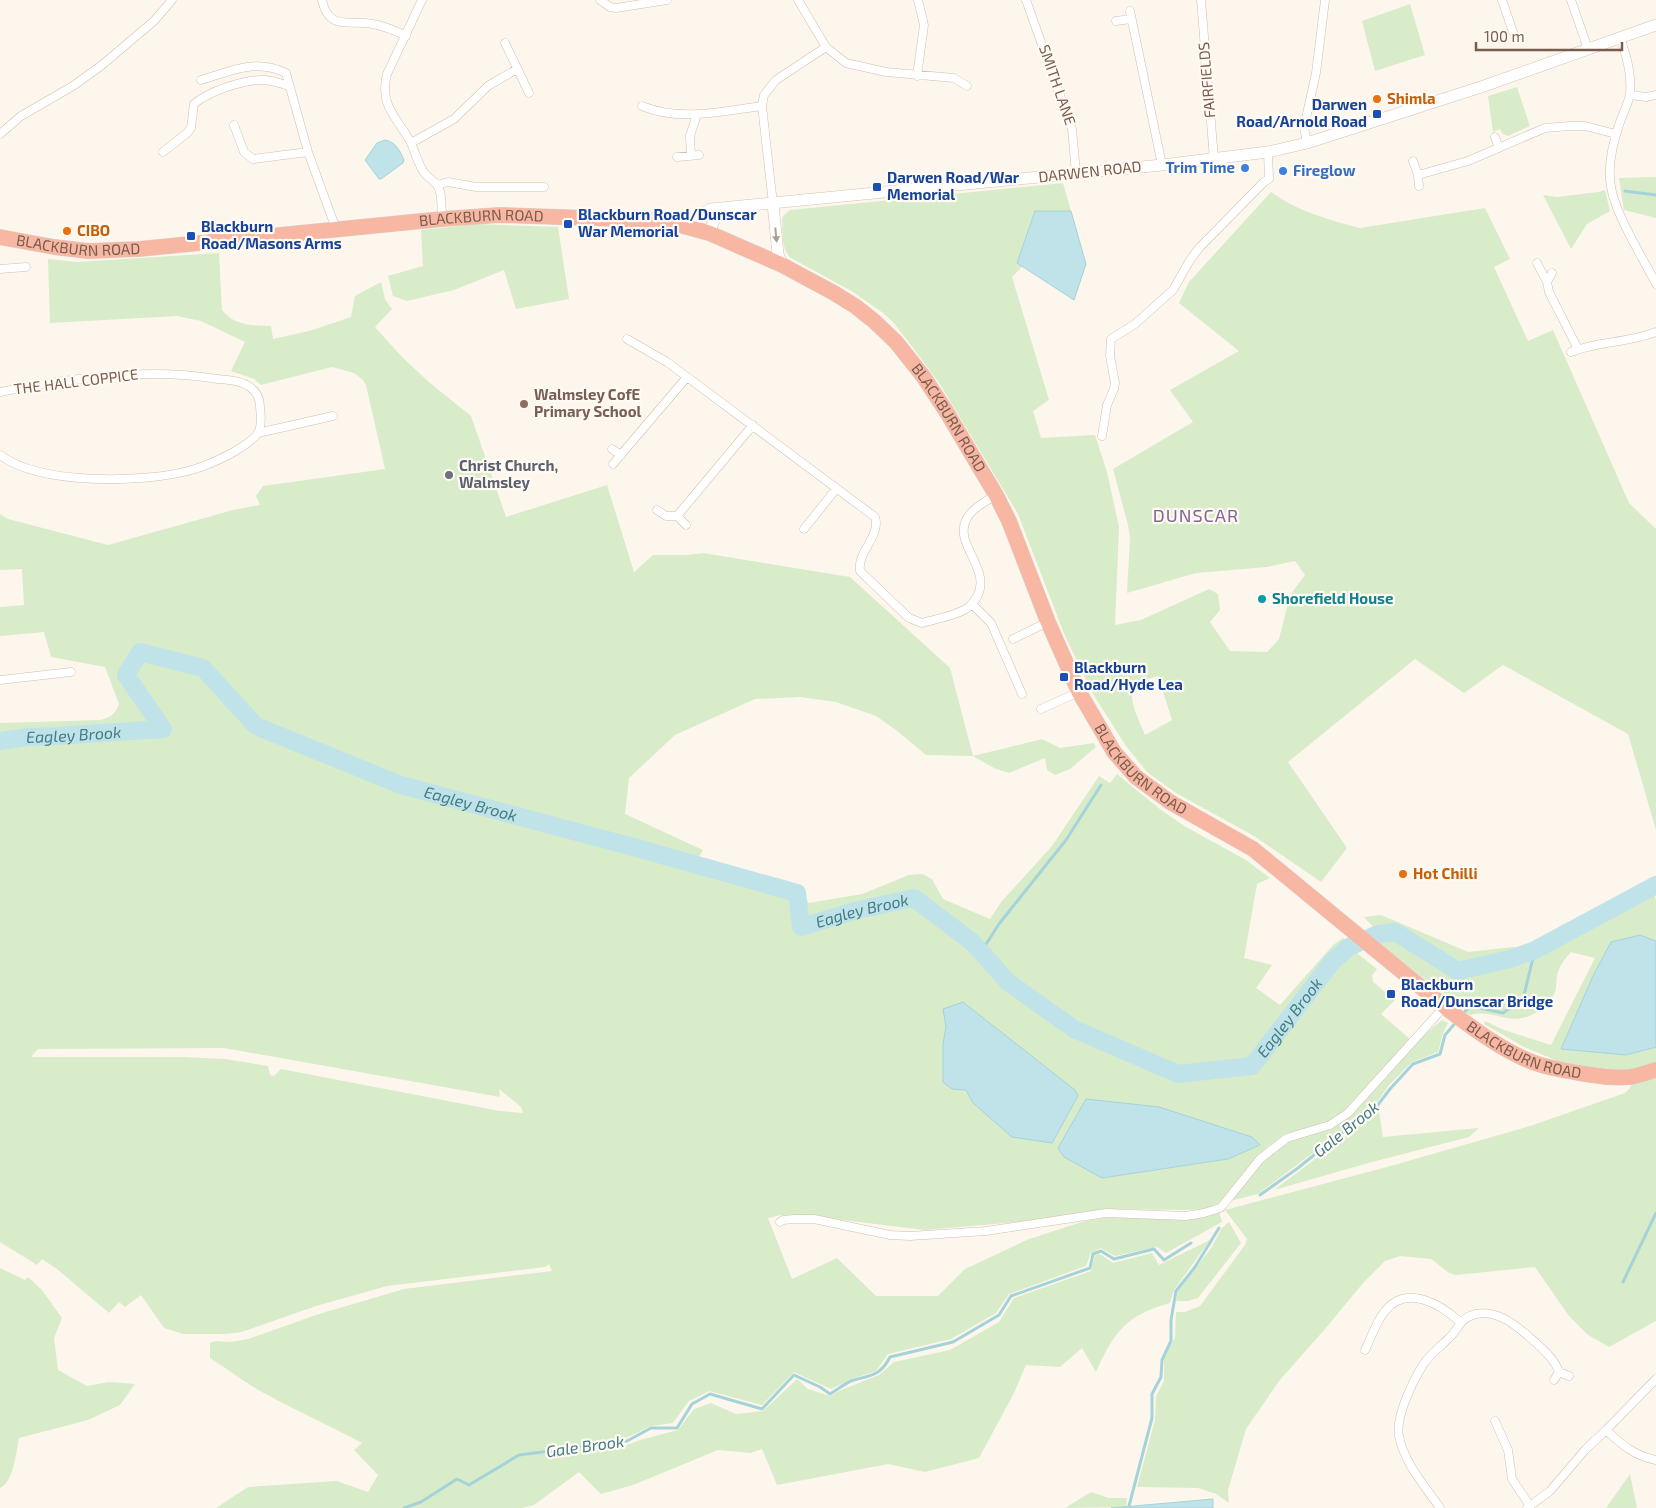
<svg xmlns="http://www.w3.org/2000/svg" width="1656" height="1508" font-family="'Exo 2',sans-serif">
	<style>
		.green { fill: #d8ecc9; fill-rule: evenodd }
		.water { fill: #bfe3e8; stroke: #a5d3da }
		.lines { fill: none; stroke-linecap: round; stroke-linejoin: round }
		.stream { stroke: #a5d3da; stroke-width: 3 }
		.river { stroke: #bfe3e8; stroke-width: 18 }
		.street-casing { stroke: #d1beb0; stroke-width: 9 }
		.secondary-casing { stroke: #d6c0b0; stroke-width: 12 }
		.highway-casing { stroke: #dad1cd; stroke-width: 16 }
		.street { stroke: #fff; stroke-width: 8 }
		.secondary { stroke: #fff; stroke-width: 11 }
		.highway { stroke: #f7b7a3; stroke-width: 15 }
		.oneway { fill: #af9d94 }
		.food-dot { fill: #e8710a; stroke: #fffaf3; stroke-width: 2 }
		.transit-dot { fill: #1a4fb4; stroke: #fffaf3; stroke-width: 2 }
		.shop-dot { fill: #3f7fe0; stroke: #fffaf3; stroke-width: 2 }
		.education-dot { fill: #8d6e63; stroke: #fffaf3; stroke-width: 2 }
		.worship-dot { fill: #6b7280; stroke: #fffaf3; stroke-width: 2 }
		.culture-dot { fill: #0f9aa8; stroke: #fffaf3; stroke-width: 2 }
		.labels { text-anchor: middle; stroke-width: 4.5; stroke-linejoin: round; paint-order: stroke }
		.street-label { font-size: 15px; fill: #7a5c4d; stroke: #fffaf3 }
		.food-label { font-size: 15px; font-weight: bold; fill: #c56008; stroke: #fffaf3; text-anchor: start }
		.transit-label { font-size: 15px; font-weight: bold; fill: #164399; stroke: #fffaf3; text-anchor: start }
		.shop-label { font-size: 15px; font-weight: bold; fill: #366cbe; stroke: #fffaf3; text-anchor: end }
		.education-label { font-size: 15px; font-weight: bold; fill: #785e54; stroke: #fffaf3; text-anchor: start }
		.worship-label { font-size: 15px; font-weight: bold; fill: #5b616d; stroke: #fffaf3; text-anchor: start }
		.culture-label { font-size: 15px; font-weight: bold; fill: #0d838f; stroke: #fffaf3; text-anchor: start }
		.water-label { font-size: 16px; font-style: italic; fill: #437c86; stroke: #fffaf3 }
		.quarter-label { font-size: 18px; letter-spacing: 1px; fill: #846695; stroke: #fffaf3 }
	</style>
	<rect width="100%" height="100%" fill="#fdf6ec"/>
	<path class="green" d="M 1410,4 L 1425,55 L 1375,71 L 1362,21 Z
		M 1517,87 L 1530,126 L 1508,136 L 1503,134 L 1500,129 L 1493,132 L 1488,96 Z
		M 1656,177 L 1656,218 L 1624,210 L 1619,178 Z
		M 1063,183 L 1071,211 L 1035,211 L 1017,263 L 1022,267 L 1012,277 L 1049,400 L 1033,411 L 1041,438 L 1095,435 L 1107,472 L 1119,527 L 1115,625 L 1141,620 L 1209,589 L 1218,594 L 1220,610 L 1210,622 L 1230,651 L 1267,652 L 1279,639 L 1290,595 L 1305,575 L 1295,561 L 1267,567 L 1196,573 L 1127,593 L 1130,538 L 1128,525 L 1113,469 L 1193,422 L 1170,390 L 1239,351 L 1179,303 L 1189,282 L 1271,192 C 1297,211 1329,220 1360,228 L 1485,208 L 1510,259 L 1494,267 L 1528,341 L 1553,330 L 1629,503 L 1656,529 L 1656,830 L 1628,734 L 1503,665 L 1464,693 L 1415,659 L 1288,762 L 1347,848 L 1321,882 L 1254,836 L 1176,793 L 1147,772 L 1126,746 L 1093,694 L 1065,636 L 1018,514 L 941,386 L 917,353 L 893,322 L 883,313 L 853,292 L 791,258 C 781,250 783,232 782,220 L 783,216 L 790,210 ZM 1158,676 L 1172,720 L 1145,735 C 1139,719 1126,699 1135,683 Z
		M 1605,190 L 1610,211 L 1587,224 L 1571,249 L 1543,195 L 1557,197 L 1599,192 Z
		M 477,224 L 558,227 L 569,299 L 516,309 L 504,270 L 454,290 L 407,301 L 393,296 L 388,276 L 423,266 L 421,230 Z
		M 219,253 L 222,310 C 233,325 253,326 271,326 L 273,339 L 309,331 L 351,317 L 355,296 L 381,282 L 385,299 L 392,309 L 375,327 L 402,357 L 430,383 L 471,416 L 506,517 L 607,485 L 634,572 L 653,555 L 688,555 L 703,553 L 850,577 L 950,668 L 973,756 L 1042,739 L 1060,748 L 1094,743 L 1096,747 L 1070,769 L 1055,775 L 1047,770 L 1045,758 L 1009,773 L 994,768 L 973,756 L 926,755 L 896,730 L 876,716 L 836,702 L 800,697 L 755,699 L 675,735 L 629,778 L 625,814 L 703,850 L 697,860 L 726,871 L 732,869 L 799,890 L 809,903 L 862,894 L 909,875 L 922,874 L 932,879 L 943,899 L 990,919 L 1002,901 L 1052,846 L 1099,776 L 1110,783 L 1117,774 L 1161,810 L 1186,827 L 1246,860 L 1270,878 L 1257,884 L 1244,958 L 1272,965 L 1256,988 L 1280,1005 L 1333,945 L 1343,938 L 1358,954 L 1377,969 L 1372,976 L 1373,982 L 1395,1000 L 1381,1014 L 1411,1040 L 1346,1111 L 1330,1122 L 1285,1134 L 1266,1148 L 1223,1200 L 1207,1209 L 1184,1210 L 1108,1209 L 1018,1222 L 925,1230 L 834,1219 L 781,1215 L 768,1218 L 792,1279 L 837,1258 L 876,1296 L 938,1296 L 965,1269 L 1029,1239 L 1085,1221 L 1110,1217 L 1133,1217 L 1219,1211 L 1222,1222 L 1166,1253 L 1157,1247 L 1115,1256 L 1101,1248 L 1091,1253 L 1086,1266 L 1009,1294 L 996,1313 L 951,1339 L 888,1354 L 876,1371 L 849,1380 L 831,1389 L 794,1372 L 762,1405 L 709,1391 L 689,1401 L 673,1423 L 651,1426 L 624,1439 L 615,1439 L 619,1448 L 640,1440 L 678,1430 L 694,1409 L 711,1403 L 736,1414 L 763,1411 L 797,1379 L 808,1389 L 830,1396 L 839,1391 L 879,1375 L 894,1362 L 950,1350 L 999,1322 L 1014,1298 L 1091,1271 L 1095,1255 L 1100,1254 L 1113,1263 L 1152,1253 L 1159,1265 L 1210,1240 L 1174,1290 L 1170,1303 C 1126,1315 1114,1332 1096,1372 L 1082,1348 L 1060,1367 L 1026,1365 L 1014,1393 L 979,1458 L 925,1472 L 888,1464 L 777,1485 L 762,1449 L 751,1453 L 718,1450 L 633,1485 L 601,1494 L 579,1472 L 534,1505 L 522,1508 L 216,1508 L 248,1487 L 337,1481 L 368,1492 L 378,1475 L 354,1450 L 362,1443 C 329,1425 294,1410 262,1392 C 244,1382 228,1369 210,1358 L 210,1343 L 216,1341 L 230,1342 L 248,1339 L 319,1314 L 404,1289 L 552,1271 L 549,1264 L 545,1267 L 387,1286 L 316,1306 L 242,1332 L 225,1334 L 184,1334 L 164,1328 L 141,1295 L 125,1307 L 119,1302 L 109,1313 L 57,1269 L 42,1259 L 37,1265 L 0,1242 L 0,723 L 100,720 C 111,717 115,715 119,704 L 105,667 L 51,657 L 44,632 L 0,636 L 0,607 L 24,605 L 22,569 L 0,570 L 0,514 L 8,519 L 108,545 L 233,510 L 260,505 L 256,496 L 263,486 L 385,469 L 366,385 L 363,380 L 354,373 L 332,367 L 261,385 L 254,379 L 231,371 L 245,342 L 201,321 L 177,316 L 50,323 L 48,259 L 77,262 ZM 946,1027 L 986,1114 L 973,1103 L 967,1090 L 952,1089 L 943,1044 ZM 224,1048 L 500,1097 L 499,1089 L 521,1107 L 523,1113 L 500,1111 L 281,1069 L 274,1076 L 270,1075 L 268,1066 L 225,1059 L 184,1057 L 31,1057 L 38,1049 ZM 1259,1145 L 1228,1159 L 1102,1178 Z
		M 1654,891 L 1656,901 L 1656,941 L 1640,935 L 1611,943 L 1593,976 L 1561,1049 L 1626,1055 L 1656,1047 L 1656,1066 L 1622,1071 L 1572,1067 L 1524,1047 L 1484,1024 L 1485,1021 L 1504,1030 L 1551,1045 L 1595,958 L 1571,952 C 1564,960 1559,966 1557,976 C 1555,986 1558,988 1552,998 C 1550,1002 1545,1005 1541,1009 C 1512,1031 1496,1008 1470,1015 L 1378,942 L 1395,936 L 1457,978 L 1524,960 Z
		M 1381,915 L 1468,952 L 1513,947 L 1531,948 L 1506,957 L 1460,967 L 1398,927 L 1375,929 L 1364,917 Z
		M 1442,1020 L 1448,1023 L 1443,1033 L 1438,1052 L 1412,1062 L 1389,1085 L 1373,1108 L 1258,1194 L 1230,1201 L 1262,1161 L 1288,1142 L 1325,1130 L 1340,1123 L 1358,1108 L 1419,1039 Z
		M 1656,1074 L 1656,1321 L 1609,1347 L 1588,1335 L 1569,1316 L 1535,1267 L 1456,1275 L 1449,1273 L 1431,1259 L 1400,1256 L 1385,1261 L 1363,1283 L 1325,1329 L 1279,1381 L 1246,1429 L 1228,1490 L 1229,1503 L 1216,1494 L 1198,1488 L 1137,1487 L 1155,1420 L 1156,1396 L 1164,1381 L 1164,1359 L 1175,1337 L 1176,1312 L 1185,1312 L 1200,1306 L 1245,1245 L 1247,1239 L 1225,1210 L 1387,1167 L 1530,1126 L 1625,1093 L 1630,1088 L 1634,1080 Z
		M 1379,1111 L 1383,1137 L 1479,1128 L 1469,1137 L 1372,1162 L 1274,1190 Z
		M 1229,1222 L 1241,1243 L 1198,1298 L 1188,1301 L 1176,1301 L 1178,1291 L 1212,1247 L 1221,1229 Z
		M 0,1268 L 25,1280 L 28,1277 L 42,1290 L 62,1318 L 54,1338 L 58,1370 L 87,1386 L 109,1382 L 135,1384 L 120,1405 L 88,1420 L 19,1438 C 16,1452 14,1482 0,1488 Z
		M 1630,1474 L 1637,1508 L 1606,1508 Z
		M 1091,1492 L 1109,1498 L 1127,1498 L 1126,1507 L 1065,1508 Z"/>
	<path class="water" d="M 385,140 C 396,142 400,151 404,160 L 403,163 L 381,179 L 379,179 L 365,160 L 377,143 Z
		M 1035,211 L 1071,211 L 1086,264 L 1074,300 L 1017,263 Z
		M 1640,935 L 1656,941 L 1656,1047 L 1626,1055 L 1561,1049 L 1593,976 L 1611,942 Z
		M 963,1002 L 1075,1090 L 1078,1096 L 1052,1143 L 1012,1137 L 973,1103 L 966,1090 L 952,1089 L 943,1082 L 943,1044 L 946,1027 L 943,1009 Z
		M 1086,1099 L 1159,1107 L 1252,1137 L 1260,1145 L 1228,1159 L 1102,1178 L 1064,1157 L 1058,1148 Z
		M 1213,1499 L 1213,1508 L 1111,1508 Z"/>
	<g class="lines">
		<path class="stream" d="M 1625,191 L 1656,195
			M 981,952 L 999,924 L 1066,840 L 1101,785
			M 1462,1015 L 1470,1006 L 1503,1013 L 1523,999 L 1535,950
			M 1260,1195 L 1298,1168 L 1335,1138 L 1374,1110 L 1390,1089 L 1413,1064 L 1440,1054 L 1445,1035 L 1457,1021
			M 1623,1282 L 1656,1213
			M 1129,1506 L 1152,1418 L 1152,1394 L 1161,1377 L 1162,1360 L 1171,1341 L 1171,1320 L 1176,1291 L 1195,1267 L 1219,1228
			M 404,1508 L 421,1502 L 457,1479 L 469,1485 L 519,1455 L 627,1441 L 651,1428 L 677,1428 L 692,1404 L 710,1394 L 762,1409 L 794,1375 L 820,1387 L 830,1394 C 837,1390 844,1384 851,1381 C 869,1375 880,1377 890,1357 L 953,1342 L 999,1315 L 1011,1296 L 1090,1268 L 1093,1254 L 1101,1251 L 1114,1259 L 1154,1249 L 1164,1260 L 1191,1243"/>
		<path class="river" id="s1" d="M 0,741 L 28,737 L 57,736 L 163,729 L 126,675 L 140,652 L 203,668 L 256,726 L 401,785 L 633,847 L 797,893 L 801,927 L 858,910 L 914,898 L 972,942 L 1008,982 L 1074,1029 L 1178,1074 L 1252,1066 L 1332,962 L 1349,947 L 1378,934 L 1395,932 L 1458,971 L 1510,959 L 1535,950 L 1656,885"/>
		<g class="street-casing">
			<path id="street" d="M 322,0 C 329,32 350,19 373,24 C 384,26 396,31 406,36
				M 422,0 L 387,74 C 379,106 397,117 411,143 C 415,152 418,163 423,171 C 427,177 433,180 437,185 C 443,193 441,209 442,219
				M 600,0 L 610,7 L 616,8 L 667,0
				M 798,0 L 826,47 L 846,63 L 886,72 L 954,78 L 967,86
				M 1026,0 L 1072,129 L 1076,173
				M 1201,0 L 1214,159
				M 1502,0 L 1513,32
				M 1571,0 L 1588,49
				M 1130,11 L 1162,165
				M 1116,21 L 1131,19
				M 1620,37 C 1626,55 1632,74 1630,93 C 1629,103 1623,113 1620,122 C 1613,142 1607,166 1611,187 C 1615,214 1643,258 1656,284
				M 505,43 L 529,93
				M 917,76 L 924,25 L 918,0
				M 201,80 C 232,71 255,58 286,73 L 308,152 L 336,229
				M 1630,95 L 1646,97 L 1656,95
				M 642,106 C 680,122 723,111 762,106
				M 234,125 L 244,152 L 253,159 L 308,152
				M 0,134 L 21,116 L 73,86 L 102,65 L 154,21 L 172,0
				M 1495,137 L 1499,148
				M 411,143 L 454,119 L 488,86 L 517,69
				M 1307,143 L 1304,127 L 1316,73 L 1325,0
				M 163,152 L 187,133 L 191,128 L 194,104 C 209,91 245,79 265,80 C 273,81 281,83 288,86
				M 691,156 L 690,136 L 697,114
				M 677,157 L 699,155
				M 1413,161 L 1418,175 L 1419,186
				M 1418,175 L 1468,161 L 1545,128 L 1570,126 L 1585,126 L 1616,134
				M 437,185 L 448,182 L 476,187 L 544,187
				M 773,204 L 762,106 L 764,95 L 776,80 L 826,47
				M 1537,263 L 1547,282 L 1549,292 L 1578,349
				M 0,269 L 26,267
				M 1547,282 L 1552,273
				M 627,339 L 667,362 L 875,517 C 881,537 857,551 860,571 L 909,618 L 922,623 C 936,619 954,616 966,609 C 971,606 974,601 977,597 C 992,569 954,545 966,520 C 972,508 985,502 996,495
				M 1571,352 C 1598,341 1629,343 1656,332
				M 0,392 C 71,378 146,367 218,379 C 229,380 243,381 251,388 C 258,393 260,399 260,407 C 261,415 262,426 258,433 C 252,442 239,449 230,454 C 217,461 203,467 188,471 C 141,483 40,485 0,455
				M 258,433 L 333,416
				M 1102,436 L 1107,405 L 1114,389 L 1115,383 L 1110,356 L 1111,339 L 1135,324 L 1173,290 L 1190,260 L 1200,247 L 1264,182 L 1269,179 L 1268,152
				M 612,449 L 621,455
				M 613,464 L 687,377
				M 657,510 L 666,516 L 677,516 L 753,425
				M 677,516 L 686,525
				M 804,529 L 836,489
				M 972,604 L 991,623 L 1022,694
				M 1013,639 L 1048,622
				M 0,680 L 71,672
				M 1041,709 L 1079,692
				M 780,1222 L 783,1220 L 794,1219 L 814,1219 L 890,1235 L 910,1236 L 986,1231 L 1106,1213 L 1186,1216 L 1204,1213 L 1220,1208 L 1223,1205 L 1260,1159 L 1287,1138 L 1330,1125 L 1348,1113 L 1444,1007
				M 1365,1350 C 1371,1338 1376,1322 1385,1311 C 1407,1284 1440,1304 1460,1322
				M 1554,1380 L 1559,1372 L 1569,1376
				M 1495,1421 L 1508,1450 L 1512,1479 L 1530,1506
				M 1606,1430 C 1622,1445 1635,1456 1656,1460
				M 1440,1508 C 1425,1486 1404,1463 1399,1436 C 1395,1417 1414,1378 1425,1362 C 1432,1353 1441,1346 1449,1338 C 1460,1328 1459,1318 1476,1314 C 1496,1310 1513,1323 1527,1335 C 1538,1345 1554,1357 1559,1372
				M 1527,1508 L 1550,1491 L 1585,1450 L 1606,1430 L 1656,1379"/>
		</g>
		<g class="secondary-casing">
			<path id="secondary" d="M 773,204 L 778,254 L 782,265
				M 689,228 L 699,215 L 711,209 L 1162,165 L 1268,152 L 1307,143 L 1484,86 L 1656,25
				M 709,233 L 715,218 L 723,209"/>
		</g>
		<g class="highway-casing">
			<g id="highway">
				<path id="s2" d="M 0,237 L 54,247 L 88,251 L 139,249 L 442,219 L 499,215 L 645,220 L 672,223 L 709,233 L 782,265 L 834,293 L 855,306 L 874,321 L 896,342 L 923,376 L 946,411 L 996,495 L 1009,521 L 1048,622 L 1079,692 L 1114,752 L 1136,777 L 1170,802 L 1253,849 L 1450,1011 C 1475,1030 1502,1050 1532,1062 C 1551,1069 1571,1072 1592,1075 C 1604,1077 1617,1078 1630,1077 C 1639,1076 1648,1072 1656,1070"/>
			</g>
		</g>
		<use href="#street" class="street"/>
		<use href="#secondary" class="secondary"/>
		<use href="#highway" class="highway"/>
	</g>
	<defs><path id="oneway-solid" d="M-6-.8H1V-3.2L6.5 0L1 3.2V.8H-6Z" transform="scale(1.25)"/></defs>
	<use class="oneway" href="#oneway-solid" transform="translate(776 235) rotate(85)"/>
	<g class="food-dot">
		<circle cx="1377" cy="99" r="5"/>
		<circle cx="67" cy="231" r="5"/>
		<circle cx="1403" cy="874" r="5"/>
	</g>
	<g class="transit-dot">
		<rect x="1372" y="109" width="10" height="10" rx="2.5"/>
		<rect x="872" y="182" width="10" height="10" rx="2.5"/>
		<rect x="563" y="219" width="10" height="10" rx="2.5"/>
		<rect x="186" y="231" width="10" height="10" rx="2.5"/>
		<rect x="1059" y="672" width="10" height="10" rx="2.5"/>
		<rect x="1386" y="989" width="10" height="10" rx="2.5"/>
	</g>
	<g class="shop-dot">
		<circle cx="1245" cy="168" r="5"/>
		<circle cx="1283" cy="171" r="5"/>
	</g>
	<circle class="education-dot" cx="524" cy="404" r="5"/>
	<circle class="worship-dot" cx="449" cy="475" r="5"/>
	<circle class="culture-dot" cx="1262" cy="599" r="5"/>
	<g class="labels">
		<g class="street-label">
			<text transform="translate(1207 80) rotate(-95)" y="5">FAIRFIELDS</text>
			<text transform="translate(1057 85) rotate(71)" y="5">SMITH LANE</text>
			<text transform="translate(1090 172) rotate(-6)" y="5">DARWEN ROAD</text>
			<text dy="5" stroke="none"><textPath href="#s2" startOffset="484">BLACKBURN ROAD</textPath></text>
			<text dy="5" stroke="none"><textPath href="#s2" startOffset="79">BLACKBURN ROAD</textPath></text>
			<text transform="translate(76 382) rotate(-7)" y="5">THE HALL COPPICE</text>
			<text dy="5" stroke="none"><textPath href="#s2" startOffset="1024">BLACKBURN ROAD</textPath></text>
			<text dy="5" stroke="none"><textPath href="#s2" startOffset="1429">BLACKBURN ROAD</textPath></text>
			<text dy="5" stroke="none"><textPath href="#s2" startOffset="1909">BLACKBURN ROAD</textPath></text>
		</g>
		<g class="food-label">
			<text x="1387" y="104">Shimla</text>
			<text x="77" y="236">CIBO</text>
			<text x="1413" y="879">Hot Chilli</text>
		</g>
		<g class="transit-label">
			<text x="1367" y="110" text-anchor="end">Darwen<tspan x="1367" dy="17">Road/Arnold Road</tspan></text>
			<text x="887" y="183">Darwen Road/War<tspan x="887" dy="17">Memorial</tspan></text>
			<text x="578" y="220">Blackburn Road/Dunscar<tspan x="578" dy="17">War Memorial</tspan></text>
			<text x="201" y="232">Blackburn<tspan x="201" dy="17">Road/Masons Arms</tspan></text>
			<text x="1074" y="673">Blackburn<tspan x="1074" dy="17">Road/Hyde Lea</tspan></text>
			<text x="1401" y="990">Blackburn<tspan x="1401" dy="17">Road/Dunscar Bridge</tspan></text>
		</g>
		<g class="shop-label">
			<text x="1235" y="173">Trim Time</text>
			<text x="1293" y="176" text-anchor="start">Fireglow</text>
		</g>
		<g class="education-label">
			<text x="534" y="400">Walmsley CofE<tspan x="534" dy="17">Primary School</tspan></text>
		</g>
		<g class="worship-label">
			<text x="459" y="471">Christ Church,<tspan x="459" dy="17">Walmsley</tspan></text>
		</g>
		<g class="culture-label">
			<text x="1272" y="604">Shorefield House</text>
		</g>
		<g class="water-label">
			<text dy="6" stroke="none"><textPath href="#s1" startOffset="74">Eagley Brook</textPath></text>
			<text dy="6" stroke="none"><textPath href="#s1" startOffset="628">Eagley Brook</textPath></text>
			<text dy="6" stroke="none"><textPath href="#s1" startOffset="1064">Eagley Brook</textPath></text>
			<text dy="6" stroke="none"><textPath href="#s1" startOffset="1574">Eagley Brook</textPath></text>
			<text transform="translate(1346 1129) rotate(-39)" y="6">Gale Brook</text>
			<text transform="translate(585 1446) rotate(-8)" y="6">Gale Brook</text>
		</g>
		<g class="quarter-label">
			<text x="1196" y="522">DUNSCAR</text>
		</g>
	</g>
	<path d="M1476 42v8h146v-8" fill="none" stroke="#7a5c4d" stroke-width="2.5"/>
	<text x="1484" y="42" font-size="15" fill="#7a5c4d" stroke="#fffaf3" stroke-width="4" paint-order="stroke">100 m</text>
</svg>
